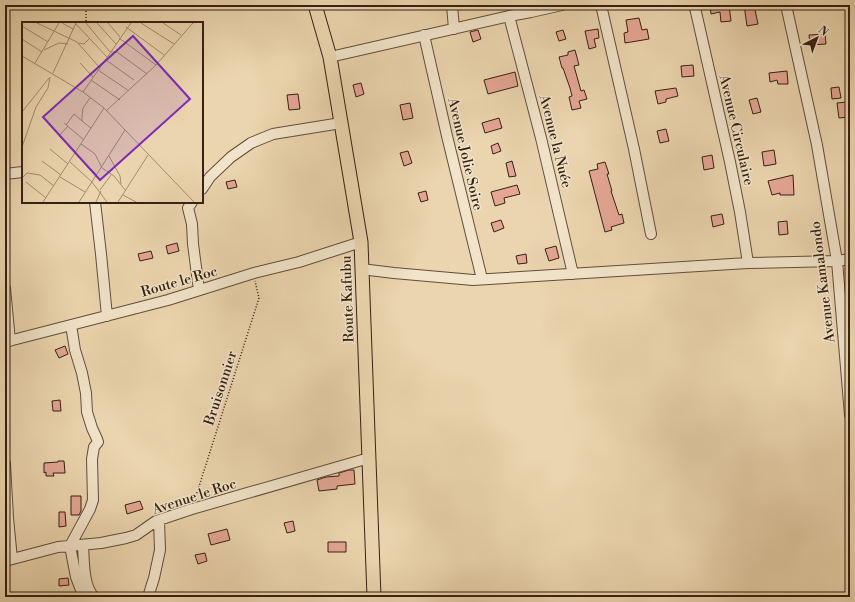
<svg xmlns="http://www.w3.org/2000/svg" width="855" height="602" font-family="'Libre Bodoni',serif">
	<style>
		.building { fill: #e5a694; stroke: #352112 }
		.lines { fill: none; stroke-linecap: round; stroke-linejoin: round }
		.minor-casing { stroke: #624e39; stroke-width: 12 }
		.major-casing { stroke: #352112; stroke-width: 15 }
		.path { stroke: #352112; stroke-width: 1.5; stroke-dasharray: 1 2; stroke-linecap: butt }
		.minor { stroke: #f2e4ca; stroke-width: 10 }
		.major { stroke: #ebd5ae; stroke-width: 13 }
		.labels { text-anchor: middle; stroke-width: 3; stroke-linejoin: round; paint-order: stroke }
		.street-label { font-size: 14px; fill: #352112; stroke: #f2e4ca }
		.inset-road { fill: none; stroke: #a28d70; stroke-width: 1 }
		.view { fill: #7b2cbf; fill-opacity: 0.15; stroke: #7b2cbf; stroke-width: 2 }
		.inset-edge { fill: none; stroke: #352112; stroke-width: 2 }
	</style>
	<rect width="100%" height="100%" fill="#ebd5ae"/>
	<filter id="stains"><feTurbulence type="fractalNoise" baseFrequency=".005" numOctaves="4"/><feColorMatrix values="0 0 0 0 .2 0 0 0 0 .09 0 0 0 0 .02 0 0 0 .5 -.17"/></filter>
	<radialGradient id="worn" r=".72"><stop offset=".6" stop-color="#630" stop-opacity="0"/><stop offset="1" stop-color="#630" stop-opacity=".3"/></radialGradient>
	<path class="building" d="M 710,5 L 729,5 L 731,21 L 721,22 L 720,12 L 711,14 Z
		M 744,5 L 754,5 L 758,24 L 747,26 Z
		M 639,18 L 642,30 L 647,29 L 649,39 L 625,43 L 624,33 L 628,32 L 626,20 Z
		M 598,29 L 599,38 L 594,39 L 596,47 L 589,49 L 585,31 Z
		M 478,30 L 481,39 L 473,42 L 470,32 Z
		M 563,30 L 566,39 L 559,41 L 556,32 Z
		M 825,34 L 826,44 L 810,45 L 809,35 Z
		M 575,50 L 579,65 L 574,66 L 581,91 L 584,90 L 587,99 L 579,101 L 581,108 L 572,110 L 569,97 L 572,96 L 570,88 L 563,68 L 562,68 L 559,57 L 568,55 L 568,52 Z
		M 693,65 L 694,76 L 682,77 L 681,66 Z
		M 787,71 L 788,84 L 778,84 L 777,80 L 770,82 L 769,73 Z
		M 515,72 L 518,86 L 488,94 L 484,80 Z
		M 361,83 L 364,94 L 356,97 L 353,85 Z
		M 839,87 L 841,98 L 832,99 L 831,88 Z
		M 676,88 L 678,96 L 666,99 L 666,102 L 658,104 L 655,91 Z
		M 298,94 L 300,109 L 289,110 L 287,95 Z
		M 757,98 L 761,112 L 753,114 L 749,100 Z
		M 847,102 L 849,117 L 839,118 L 837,103 Z
		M 410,103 L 413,118 L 403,120 L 400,105 Z
		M 499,118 L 502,128 L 485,133 L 482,123 Z
		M 666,129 L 669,141 L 660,143 L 657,131 Z
		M 498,143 L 501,151 L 493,154 L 491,146 Z
		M 774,150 L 776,164 L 764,166 L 762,152 Z
		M 408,151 L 412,163 L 404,166 L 400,153 Z
		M 712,155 L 714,168 L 704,170 L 702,157 Z
		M 512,161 L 516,176 L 509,177 L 506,163 Z
		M 605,162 L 609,174 L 607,174 L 612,191 L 611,191 L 619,215 L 622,214 L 624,223 L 611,227 L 612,230 L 605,232 L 589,171 L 598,169 L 597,164 Z
		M 793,175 L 794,195 L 780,195 L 780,193 L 772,195 L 768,181 Z
		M 235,180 L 237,187 L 228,189 L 226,182 Z
		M 517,185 L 520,194 L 504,198 L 505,203 L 495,206 L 491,192 Z
		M 426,191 L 428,200 L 421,202 L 418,193 Z
		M 722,214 L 724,224 L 713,227 L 711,216 Z
		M 501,220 L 504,228 L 494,232 L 491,223 Z
		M 787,221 L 788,234 L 779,235 L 778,222 Z
		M 177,243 L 179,251 L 168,254 L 166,246 Z
		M 556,246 L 559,258 L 549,261 L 545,249 Z
		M 151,251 L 153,258 L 140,261 L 138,254 Z
		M 526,254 L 527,263 L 518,264 L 516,256 Z
		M 65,346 L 68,354 L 59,358 L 55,350 Z
		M 60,400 L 61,411 L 53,411 L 52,401 Z
		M 58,461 L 64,461 L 65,473 L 53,473 L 54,476 L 46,476 L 46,472 L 44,473 L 44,463 L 58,462 Z
		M 349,470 L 354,470 L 355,484 L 337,486 L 337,489 L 319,491 L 317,480 L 326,477 L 339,476 L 339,473 Z
		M 71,496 L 81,496 L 81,511 L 79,515 L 71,515 Z
		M 140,501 L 143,509 L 127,514 L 125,505 Z
		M 59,512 L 65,512 L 66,526 L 59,527 Z
		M 293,521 L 295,531 L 287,533 L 284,523 Z
		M 227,529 L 230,540 L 211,545 L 208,534 Z
		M 328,542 L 346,542 L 346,552 L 328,552 Z
		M 205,553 L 207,561 L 198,564 L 195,555 Z
		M 68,578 L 69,585 L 59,586 L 59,579 Z"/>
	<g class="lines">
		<g class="minor-casing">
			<path id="minor" d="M 452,5 L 454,29
				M 601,5 L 634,149 L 651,234
				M 694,5 L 696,12 L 730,162 L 740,212 L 748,263
				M 786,5 L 817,145 L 837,261 L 850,415
				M 509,16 L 541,138 L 573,274
				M 424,35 L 447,136 L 482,279
				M 330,57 L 509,16 L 531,12 L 562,5
				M 5,174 L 23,172
				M 202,189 L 210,177 L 231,157 L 251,143 L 273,134 L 341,123
				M 95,202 L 101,254 L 107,316
				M 192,202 L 188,208 L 192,224 L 193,244 L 199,290
				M 361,269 L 394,273 L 473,280 L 748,263 L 837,261 L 850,259
				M 5,288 L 10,341
				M 71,325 L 75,350 L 82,373 L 86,393 L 87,412 L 92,428 L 97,439 L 98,442 L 94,447 L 92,459 L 93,500 L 90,509 L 70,546 L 76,577 L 81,590 L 83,597
				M 5,342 L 168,300 L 254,273 L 299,262 L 361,242
				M 5,464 L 8,518 L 12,559
				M 83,545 C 84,560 83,586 94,597
				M 5,561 L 58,547 L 101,543 L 126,538 L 136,535 L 156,521 L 192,509 L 369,458
				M 148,597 L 154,578 L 160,550 L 159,520"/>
		</g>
		<g class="major-casing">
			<path id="major" d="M 315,5 L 330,57 L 361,242 L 374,597"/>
		</g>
		<path class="path" d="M 86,5 L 86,23
			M 195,499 L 259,298 L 255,281"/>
		<use href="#minor" class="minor"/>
		<use href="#major" class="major"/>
	</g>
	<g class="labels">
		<g class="street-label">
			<text transform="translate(737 130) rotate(77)" y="5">Avenue Circulaire</text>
			<text transform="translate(556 141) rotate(76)" y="5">Avenue la Nuée</text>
			<text transform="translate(466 154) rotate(77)" y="5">Avenue Jolie Soire</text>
			<text transform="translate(179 281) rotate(-16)" y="5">Route le Roc</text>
			<text transform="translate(822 282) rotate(-97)" y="5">Avenue Kamalondo</text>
			<text transform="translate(347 299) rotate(-92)" y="5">Route Kafubu</text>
			<text transform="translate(220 388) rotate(-72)" y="5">Bruisonnier</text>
			<text transform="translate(194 496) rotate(-18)" y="5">Avenue le Roc</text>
		</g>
	</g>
	<g transform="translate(22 22)">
		<rect width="181" height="181" fill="#ebd5ae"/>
		<path class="inset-road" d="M 15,1 L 55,20 L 78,46M 40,1 L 51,7M 53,1 L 85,35M 64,1 L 88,30 L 95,30 L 125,52M 75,1 L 94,22M 86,1 L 98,15M 119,1 L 152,22M 141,1 L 159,13M 0,4 L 26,20M 104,5 L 142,33M 97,16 L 134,43M 0,17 L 20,30M 57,21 L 62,22 L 67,17M 22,28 L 37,21 L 46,22M 0,34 L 61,70 L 82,86 L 172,180M 84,38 L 112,58M 13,41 L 37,1M 58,41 L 71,55M 76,48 L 107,69M 31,51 L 54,1M 69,58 L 98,78M 61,70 L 109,1M 68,76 L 61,86 L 60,94 L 60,99 L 69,106M 84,89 L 134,43 L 171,1M 0,90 L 27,56M 42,101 L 62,118M 44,103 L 52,92 L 60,99M 46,104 L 37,114 L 54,130M 59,122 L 73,132 L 80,146 L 92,154 L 104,169M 0,125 L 14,85 L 26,66 L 28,55M 28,127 L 46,142M 53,131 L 75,153M 87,134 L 98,154 L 99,162M 20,139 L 39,153M 48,140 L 70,160 L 85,180M 38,155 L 63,170M 0,156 L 5,151 L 18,153 L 32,164M 4,160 L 24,176M 78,168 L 89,153M 101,173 L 114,180M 21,180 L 82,86M 57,180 L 103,108M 74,180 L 79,169M 96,180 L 126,133"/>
		<path class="view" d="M 111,14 L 168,77 L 78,158 L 21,95 Z"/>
		<rect width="181" height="181" class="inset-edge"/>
	</g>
	<rect width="855" height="602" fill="none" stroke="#ebd5ae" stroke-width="20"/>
	<rect x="6" y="6" width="843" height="590" fill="none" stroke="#352112" stroke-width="2"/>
	<rect x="10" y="10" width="835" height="582" fill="none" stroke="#352112"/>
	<g transform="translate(817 38) rotate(42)" stroke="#f2e4ca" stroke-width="3" paint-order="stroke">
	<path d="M0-3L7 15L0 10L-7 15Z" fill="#352112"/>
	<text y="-6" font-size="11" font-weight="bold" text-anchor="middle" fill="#352112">N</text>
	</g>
	<rect width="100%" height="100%" filter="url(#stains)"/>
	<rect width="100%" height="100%" fill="url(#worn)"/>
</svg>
